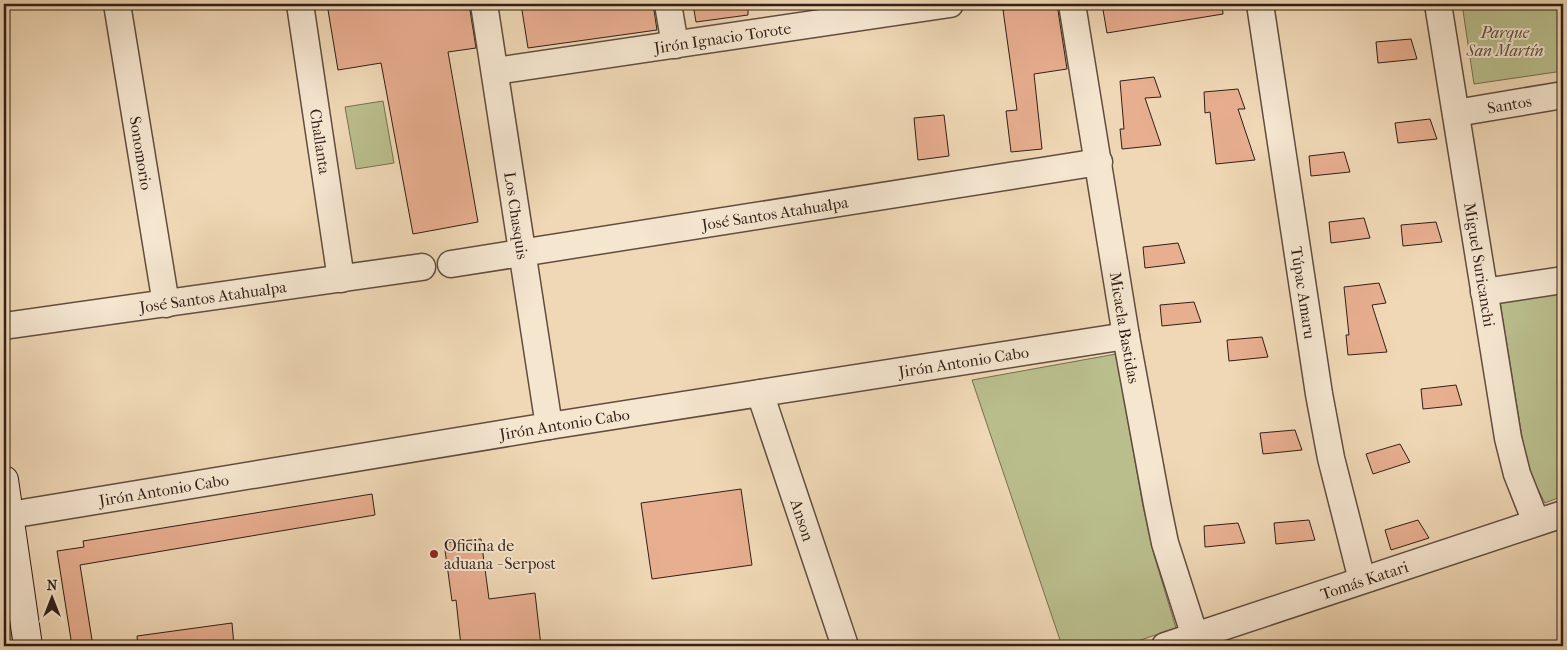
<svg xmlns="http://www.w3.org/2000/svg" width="1567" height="650" font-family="'IM FELL French Canon',serif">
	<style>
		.green { fill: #babe8d; stroke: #766e52 }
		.building { fill: #e8ae90; stroke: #311f16 }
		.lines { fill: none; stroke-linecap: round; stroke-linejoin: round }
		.street-casing { stroke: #614d3e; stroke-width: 29 }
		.secondary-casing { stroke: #311f16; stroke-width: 30 }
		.street { stroke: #f5e6d0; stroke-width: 26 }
		.secondary { stroke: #f5e6d0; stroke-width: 28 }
		.poi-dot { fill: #8f2418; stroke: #f5e6d0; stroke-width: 2 }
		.labels { text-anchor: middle; stroke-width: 4; stroke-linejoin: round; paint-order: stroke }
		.park-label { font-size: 16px; font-style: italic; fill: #5a4f3a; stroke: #f5e6d0 }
		.street-label { font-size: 16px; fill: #311f16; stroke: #f5e6d0 }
		.poi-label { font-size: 16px; fill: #311f16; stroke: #f5e6d0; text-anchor: start }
	</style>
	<rect width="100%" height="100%" fill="#f0d8b6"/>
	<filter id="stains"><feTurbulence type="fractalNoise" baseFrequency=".004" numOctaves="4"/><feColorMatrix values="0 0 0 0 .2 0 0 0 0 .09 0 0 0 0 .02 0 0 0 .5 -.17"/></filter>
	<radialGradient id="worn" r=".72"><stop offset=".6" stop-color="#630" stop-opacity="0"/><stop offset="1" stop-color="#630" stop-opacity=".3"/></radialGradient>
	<path class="green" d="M 1462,4 L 1563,4 L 1563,71 L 1474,84 Z
		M 383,101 L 394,163 L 356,169 L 345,107 Z
		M 1563,292 L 1563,496 L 1545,503 L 1532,478 L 1524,449 L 1500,302 Z
		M 1116,354 L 1143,506 L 1154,555 L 1176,628 L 1123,646 L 1062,646 L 972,380 Z
		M 4,569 L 16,646 L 4,646 Z"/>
	<path class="building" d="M 327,4 L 469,4 L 476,48 L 448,52 L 478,222 L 413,234 L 381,63 L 338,70 Z
		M 521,4 L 653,4 L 657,30 L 528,48 Z
		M 693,4 L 748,4 L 748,15 L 696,22 Z
		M 1040,4 L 1057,4 L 1067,69 L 1034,74 L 1042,149 L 1011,152 L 1006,111 L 1017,110 L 1003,10 Z
		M 1102,4 L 1222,4 L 1223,14 L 1107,33 Z
		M 1411,39 L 1417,59 L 1378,63 L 1376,42 Z
		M 1154,77 L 1161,97 L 1145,98 L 1161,145 L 1122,149 L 1120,129 L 1124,129 L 1120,81 Z
		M 1238,89 L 1245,109 L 1238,109 L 1255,160 L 1216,164 L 1210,112 L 1205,113 L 1204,92 Z
		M 944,115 L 949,156 L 918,160 L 914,118 Z
		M 1430,119 L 1437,139 L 1398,143 L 1395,123 Z
		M 1344,152 L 1350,172 L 1311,176 L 1309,156 Z
		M 1364,218 L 1370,238 L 1331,243 L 1329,222 Z
		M 1436,222 L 1442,242 L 1403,246 L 1401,225 Z
		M 1178,243 L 1185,263 L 1145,268 L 1143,247 Z
		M 1379,283 L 1386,303 L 1372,305 L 1387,352 L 1348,355 L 1346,335 L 1349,335 L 1344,287 Z
		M 1194,302 L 1201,322 L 1162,326 L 1160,305 Z
		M 1262,337 L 1268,357 L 1229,361 L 1227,340 Z
		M 1456,385 L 1462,405 L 1423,409 L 1421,389 Z
		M 1295,430 L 1302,450 L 1263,454 L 1260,433 Z
		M 1400,444 L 1410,462 L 1373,474 L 1366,454 Z
		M 741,489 L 752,565 L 652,579 L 641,503 Z
		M 372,494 L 375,515 L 80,565 L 93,646 L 72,646 L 57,551 L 84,547 L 83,541 Z
		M 1309,520 L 1315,540 L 1276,544 L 1274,523 Z
		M 1418,520 L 1429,538 L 1391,550 L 1385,530 Z
		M 1238,523 L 1245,543 L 1205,547 L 1204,526 Z
		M 481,539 L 489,599 L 535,593 L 541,646 L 461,646 L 456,600 L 452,601 L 444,543 Z
		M 232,623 L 234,646 L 138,646 L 137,636 Z"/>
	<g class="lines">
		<g class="street-casing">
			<g id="street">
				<path id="s1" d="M 117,4 L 166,304"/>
				<path id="s2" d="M 300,4 L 341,279"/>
				<path id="s3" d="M 484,4 L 549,426"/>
				<path d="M 668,4 L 675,45"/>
				<path id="s4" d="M 1072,4 L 1126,336 L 1157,504 L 1165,543 L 1198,646"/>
				<path id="s5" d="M 1260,4 L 1319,394 L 1331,458 L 1362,580"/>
				<path id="s6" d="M 1438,4 L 1508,438 L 1517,474 L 1536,522"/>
				<path id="s7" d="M 495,71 L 950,4"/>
				<path id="s8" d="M 1456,113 L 1563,95"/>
				<path id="s9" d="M 451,264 L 1099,162"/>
				<path d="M 1484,292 L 1563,280"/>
				<path id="s10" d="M 4,326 L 422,267"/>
				<path id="s11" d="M 760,393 L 845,646"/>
				<path id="s12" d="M 4,516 L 549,426 L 1126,336"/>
				<path id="s13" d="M 1165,646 L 1563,514"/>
			</g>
		</g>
		<g class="secondary-casing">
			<path id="secondary" d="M 4,480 L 28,646"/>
		</g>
		<use href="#street" class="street"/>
		<use href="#secondary" class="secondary"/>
	</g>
	<circle class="poi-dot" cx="434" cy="554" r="5"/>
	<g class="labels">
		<g class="park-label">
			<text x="1505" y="38">Parque<tspan x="1505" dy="18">San Martín</tspan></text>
		</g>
		<g class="street-label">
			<text dy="6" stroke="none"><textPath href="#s7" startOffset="230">Jirón Ignacio Torote</textPath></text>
			<text dy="6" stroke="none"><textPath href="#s8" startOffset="54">Santos</textPath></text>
			<text dy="6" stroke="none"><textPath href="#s2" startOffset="139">Challanta</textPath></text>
			<text dy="6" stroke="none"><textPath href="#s1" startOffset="151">Sonomorio</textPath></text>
			<text dy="6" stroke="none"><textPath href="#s9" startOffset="328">José Santos Atahualpa</textPath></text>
			<text dy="6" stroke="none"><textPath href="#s3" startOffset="214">Los Chasquis</textPath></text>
			<text dy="6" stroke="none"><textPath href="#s6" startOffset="264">Miguel Suricanchi</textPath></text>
			<text dy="6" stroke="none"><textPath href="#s5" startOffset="292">Túpac Amaru</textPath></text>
			<text dy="6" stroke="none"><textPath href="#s10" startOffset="211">José Santos Atahualpa</textPath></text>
			<text dy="6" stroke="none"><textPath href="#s4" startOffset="328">Micaela Bastidas</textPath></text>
			<text dy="6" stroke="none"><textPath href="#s12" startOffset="972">Jirón Antonio Cabo</textPath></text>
			<text dy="6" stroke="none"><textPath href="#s12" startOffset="568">Jirón Antonio Cabo</textPath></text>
			<text dy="6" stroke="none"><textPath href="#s12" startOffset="162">Jirón Antonio Cabo</textPath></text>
			<text dy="6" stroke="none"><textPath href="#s11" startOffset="134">Anson</textPath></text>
			<text dy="6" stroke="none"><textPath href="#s13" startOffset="210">Tomás Katari</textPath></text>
		</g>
		<g class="poi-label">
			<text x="444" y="551">Oficina de<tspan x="444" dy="18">aduana - Serpost</tspan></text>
		</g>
	</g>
	<rect width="1567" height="650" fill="none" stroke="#f0d8b6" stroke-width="20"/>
	<rect x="5" y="5" width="1557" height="640" fill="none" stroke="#311f16" stroke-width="2.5"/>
	<rect x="10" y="10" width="1547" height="630" fill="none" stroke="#311f16"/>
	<g transform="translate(52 598)" stroke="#f5e6d0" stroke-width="4" paint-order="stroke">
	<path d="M0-4L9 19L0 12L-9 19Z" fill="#311f16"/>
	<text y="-8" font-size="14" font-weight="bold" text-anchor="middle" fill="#311f16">N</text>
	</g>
	<rect width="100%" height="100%" filter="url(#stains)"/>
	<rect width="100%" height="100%" fill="url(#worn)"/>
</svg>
